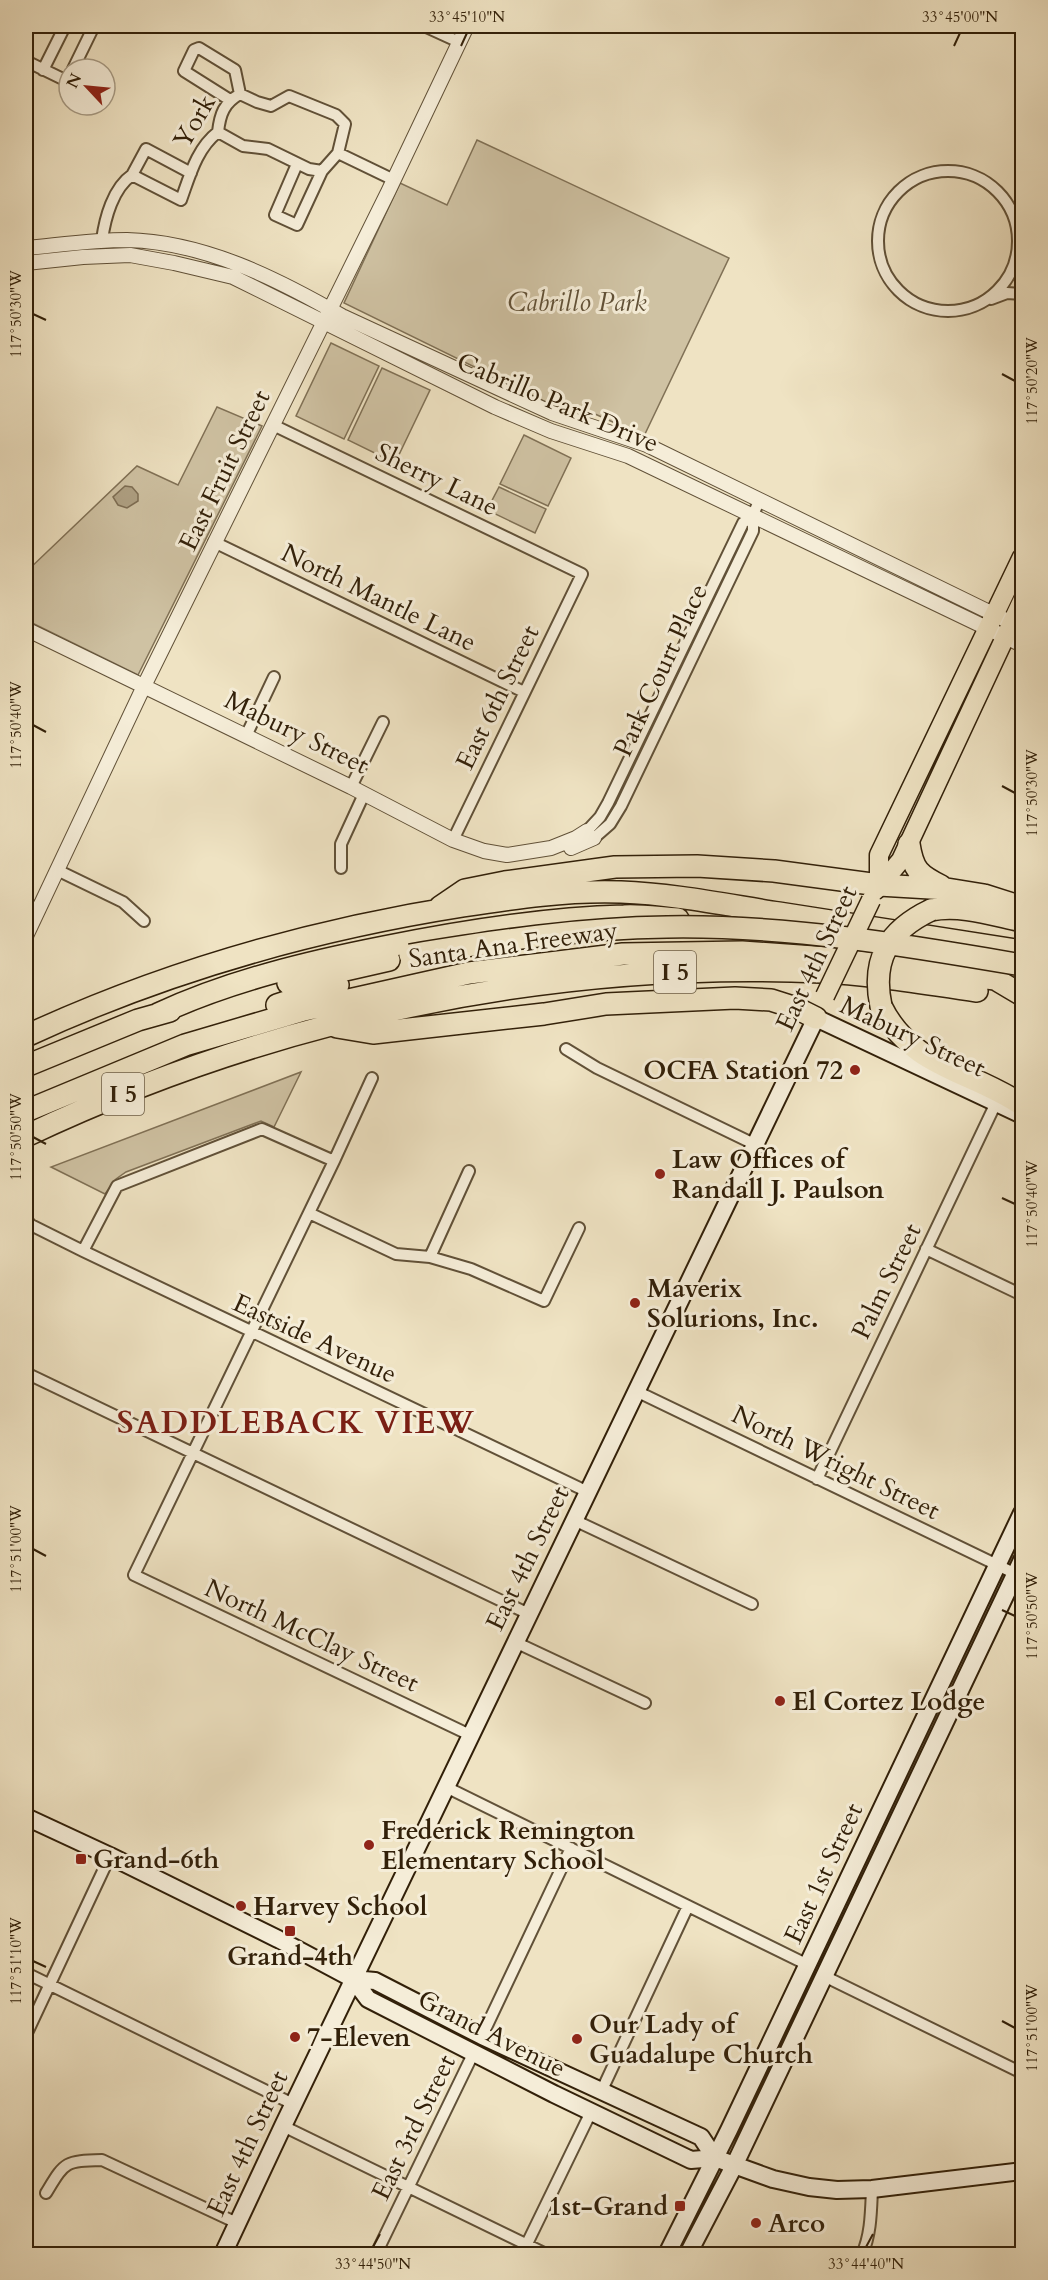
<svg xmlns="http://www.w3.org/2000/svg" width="1048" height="2280" font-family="Cardo,serif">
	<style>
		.green { fill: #cfc2a3; stroke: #807156; stroke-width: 1.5 }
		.water { fill: #afa184; stroke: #7d6d53; stroke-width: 1.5 }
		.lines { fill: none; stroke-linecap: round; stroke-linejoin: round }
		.minor-casing { stroke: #615138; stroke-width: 14 }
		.tertiary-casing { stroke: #615138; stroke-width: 16 }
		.secondary-casing { stroke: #322009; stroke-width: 20 }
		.primary-casing { stroke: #322009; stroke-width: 21 }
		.motorway-casing { stroke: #322009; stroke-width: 24 }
		.minor { stroke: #f5edd8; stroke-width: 10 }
		.tertiary { stroke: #f5edd8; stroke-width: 14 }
		.secondary { stroke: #f5edd8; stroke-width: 16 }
		.primary { stroke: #efe3c3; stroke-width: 18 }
		.motorway { stroke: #efe3c3; stroke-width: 21 }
		.primary-bridge-casing { stroke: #322009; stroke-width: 21; stroke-linecap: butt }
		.motorway-bridge-casing { stroke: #322009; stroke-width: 24; stroke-linecap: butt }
		.primary-bridge { stroke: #efe3c3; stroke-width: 18 }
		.motorway-bridge { stroke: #efe3c3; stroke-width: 21 }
		.ticks { fill: none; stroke: #322009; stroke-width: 2 }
		.poi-dot { fill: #8f2418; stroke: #f5edd8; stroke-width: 2 }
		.labels { text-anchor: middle; stroke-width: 6; stroke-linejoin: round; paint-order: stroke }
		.shield { fill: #f5edd8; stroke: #6c5e47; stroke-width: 1.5 }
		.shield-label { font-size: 24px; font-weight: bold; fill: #322009 }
		.street-label { font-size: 26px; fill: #322009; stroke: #f5edd8 }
		.park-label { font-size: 26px; font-style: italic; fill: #615137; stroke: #f5edd8 }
		.poi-label { font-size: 26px; font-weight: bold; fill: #322009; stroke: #f5edd8; text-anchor: start }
		.district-label { font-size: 32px; font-weight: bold; letter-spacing: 1.5px; fill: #7a1f14; stroke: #f5edd8 }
		.neatline { fill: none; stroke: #322009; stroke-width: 2 }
		.ticks-label { font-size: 15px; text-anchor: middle; fill: #322009 }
	</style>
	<rect width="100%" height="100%" fill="#efe3c3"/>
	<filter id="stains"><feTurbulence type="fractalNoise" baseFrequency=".00333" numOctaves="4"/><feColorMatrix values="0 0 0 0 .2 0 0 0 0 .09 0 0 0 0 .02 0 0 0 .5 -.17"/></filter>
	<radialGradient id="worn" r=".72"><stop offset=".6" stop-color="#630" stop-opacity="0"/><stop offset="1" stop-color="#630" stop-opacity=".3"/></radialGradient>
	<path class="green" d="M 477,140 L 729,258 L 644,436 L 595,414 L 554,406 L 344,303 L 400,183 L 447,205 Z
		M 331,343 L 379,366 L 344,439 L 296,416 Z
		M 382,368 L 430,390 L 395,463 L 348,440 Z
		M 217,407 L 262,426 L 138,675 L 26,620 L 26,572 L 137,466 L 178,485 Z
		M 524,435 L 571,458 L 548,506 L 500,484 Z
		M 499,487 L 546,509 L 535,533 L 487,510 Z
		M 301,1072 L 274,1127 L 261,1121 L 126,1172 L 116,1179 L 105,1194 L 51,1167 Z"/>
	<path class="water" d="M 125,486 L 132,487 L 138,494 L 138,501 L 127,508 L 118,505 L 113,497 Z"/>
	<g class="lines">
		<g class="minor-casing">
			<path id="minor" d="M 424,26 L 459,42
				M 26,61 L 67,81 L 69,77
				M 73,69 L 94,26
				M 43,70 L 65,26
				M 230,100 L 184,71 L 194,50 L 199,48 L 235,70 L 240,94
				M 218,132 L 243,146 L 268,149 L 309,169 L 322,171 L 338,153 L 345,124 L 336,115 L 289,96 L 271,106 L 257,102 L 240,94
				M 338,153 L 394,180
				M 297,164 L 275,215 L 297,225 L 322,171
				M878 241a70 70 0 1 1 140 0a70 70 0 1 1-140 0Z
				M 191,173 L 146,149 L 132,175 L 181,200 C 190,175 197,148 218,132 C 220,114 224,103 240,94
				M 102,240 C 105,218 113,188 132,175
				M 991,299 L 1007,293 L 1022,294
				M 273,425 L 582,574 L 453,840
				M 214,542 L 524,692
				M 246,736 L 274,677
				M 351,787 L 383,722
				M 587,831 L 600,817 L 608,803 L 743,523 L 753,515
				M 594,838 L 610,824 L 621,806 L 753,531 L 753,515 L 759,501
				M 341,868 L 341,844 L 364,794
				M 57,870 L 123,902 L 144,921
				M 26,903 L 39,910
				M 566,1049 L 597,1068 L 754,1144
				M 372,1078 L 334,1161 L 134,1575 L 470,1735
				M 309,1213 L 396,1254 L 430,1257 L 471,1269 L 544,1301 L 579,1228
				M 26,1220 L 31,1225 L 83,1251 L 588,1492
				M 926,1249 L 1022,1295
				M 83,1251 L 117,1186 L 262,1129 L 334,1161
				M 430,1257 L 469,1171
				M 26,1373 L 529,1614
				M 636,1391 L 1016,1574
				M 817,1479 L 996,1103
				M 574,1520 L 752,1604
				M 515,1642 L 645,1703
				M 446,1787 L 808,1965
				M 26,1973 L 293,2104
				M 824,1976 L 1022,2073
				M 26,2035 L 110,1856
				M 482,2036 L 571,1848
				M 601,2092 L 688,1906
				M 283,2126 L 546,2254
				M 46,2193 C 65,2162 64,2161 102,2160 L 237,2223
				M 376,2254 L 474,2052
				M 522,2254 L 591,2112
				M 862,2254 C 871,2235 871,2211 872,2189"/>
		</g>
		<g class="tertiary-casing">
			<path id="tertiary" d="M 26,248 C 59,245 93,240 127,240 C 204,242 276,278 342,316 L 552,413 L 647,445 L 1022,628
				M 26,263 L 83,257 L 130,255 L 174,263 L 233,277 L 495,407 L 551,431 L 628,456 L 1022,645
				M 26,629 L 351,787 L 453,840 L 484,851 L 507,855 L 551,848 L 576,838 L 587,831
				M 571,848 L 594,838
				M 26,936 L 144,686 L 388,192 L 467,26"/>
		</g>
		<g class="secondary-casing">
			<path id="secondary" d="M 26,1817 L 110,1856 L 278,1939 L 353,1979 L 375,1981 L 482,2036 L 701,2137 L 715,2158
				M 353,1979 L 368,1999 L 554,2094 L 691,2160 L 715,2158 L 773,2179 L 809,2187 L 837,2190 L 872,2189 L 1022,2171
				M 223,2254 L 283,2126 L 816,1018 L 1022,1115
				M 667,2254 L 729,2130 L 1022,1513
				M 688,2254 L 734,2166 L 1022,1560"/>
		</g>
		<g class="primary-casing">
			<path id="primary" d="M 879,885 L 879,855 L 1022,557
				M 876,890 L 901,860 L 1022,601"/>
		</g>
		<g class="motorway-casing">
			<path id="motorway" d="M 909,844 C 913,870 919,875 941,886
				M 440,907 L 465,890 L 505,882 L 615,867 L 697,866 L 774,871 L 879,885 L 947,889 L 984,895 L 1022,907
				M 931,910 C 961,904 993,915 1022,921
				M 288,983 L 389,960
				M 277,1005 L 338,985
				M 881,1006 C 911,1068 971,1070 1022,1105
				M 158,1014 C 229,981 308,962 384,947 C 463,931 543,918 624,916 C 642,915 660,918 678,919
				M 337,1027 L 373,1033 L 544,1014 L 606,1004 L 735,998 L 771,1000 L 796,1008 L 816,1018
				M 26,1036 C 164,972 311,930 463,906 C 515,898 568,890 621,892 C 674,894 727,905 779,913 C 860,926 941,939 1022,951
				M 26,1066 L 138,1020 L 170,1011
				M 26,1111 L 185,1045 L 304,1010 L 469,973 L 623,954 L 742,952 L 828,958 L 995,979 L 1022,995
				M 26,1136 C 273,1019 548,960 821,972 C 873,974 926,984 977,991"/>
		</g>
		<use href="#minor" class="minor"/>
		<use href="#tertiary" class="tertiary"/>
		<use href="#secondary" class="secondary"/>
		<use href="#primary" class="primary"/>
		<use href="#motorway" class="motorway"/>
		<g class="primary-bridge-casing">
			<path id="primary-bridge" d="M 825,996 L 871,900"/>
		</g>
		<g class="motorway-bridge-casing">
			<path id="motorway-bridge" d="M 410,955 C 495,941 580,928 667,927 C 787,925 905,945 1022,965
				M 881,1006 C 871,959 889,930 931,910"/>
		</g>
		<use href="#primary-bridge" class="primary-bridge"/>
		<use href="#motorway-bridge" class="motorway-bridge"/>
	</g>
	<path class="ticks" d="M 461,46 L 467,33M 954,46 L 960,33M 33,314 L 46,320M 1002,374 L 1015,381M 33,725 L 46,732M 1002,786 L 1015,793M 33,1137 L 46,1144M 1002,1198 L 1015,1204M 33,1549 L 46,1556M 1002,1610 L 1015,1616M 33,1961 L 46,1967M 1002,2021 L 1015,2028M 373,2247 L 380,2234M 866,2247 L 873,2234"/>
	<g class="poi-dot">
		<circle cx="855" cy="1070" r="6"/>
		<circle cx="660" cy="1174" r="6"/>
		<circle cx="635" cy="1303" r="6"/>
		<circle cx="780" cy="1701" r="6"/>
		<circle cx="369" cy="1845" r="6"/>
		<rect x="75" y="1853" width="12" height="12" rx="3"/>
		<circle cx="241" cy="1906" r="6"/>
		<rect x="284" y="1925" width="12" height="12" rx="3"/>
		<circle cx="295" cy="2037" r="6"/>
		<circle cx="577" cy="2039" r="6"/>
		<rect x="674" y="2200" width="12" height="12" rx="3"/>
		<circle cx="756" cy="2223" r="6"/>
	</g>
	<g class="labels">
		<g class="shield">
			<rect x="654" y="951" width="42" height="42" rx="4.5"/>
			<rect x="102" y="1073" width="42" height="42" rx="4.5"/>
		</g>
		<g class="shield-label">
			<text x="675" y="980">I 5</text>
			<text x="123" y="1102">I 5</text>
		</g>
		<g class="street-label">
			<text transform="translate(194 121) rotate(-60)" y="9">York</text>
			<text transform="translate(558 402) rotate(23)" y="9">Cabrillo Park Drive</text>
			<text transform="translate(224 470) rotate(-64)" y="9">East Fruit Street</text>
			<text transform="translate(437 479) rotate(26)" y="9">Sherry Lane</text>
			<text transform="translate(379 597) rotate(26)" y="9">North Mantle Lane</text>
			<text transform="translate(660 670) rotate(-65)" y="9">Park Court Place</text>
			<text transform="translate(497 697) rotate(-64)" y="9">East 6th Street</text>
			<text transform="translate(297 732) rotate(26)" y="9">Mabury Street</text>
			<text transform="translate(513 944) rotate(-8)" y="9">Santa Ana Freeway</text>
			<text transform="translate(816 958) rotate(-65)" y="9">East 4th Street</text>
			<text transform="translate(913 1036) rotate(25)" y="9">Mabury Street</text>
			<text transform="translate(886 1281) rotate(-64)" y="9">Palm Street</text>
			<text transform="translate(315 1338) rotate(25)" y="9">Eastside Avenue</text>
			<text transform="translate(836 1462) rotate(26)" y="9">North Wright Street</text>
			<text transform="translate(527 1558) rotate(-64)" y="9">East 4th Street</text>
			<text transform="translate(312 1635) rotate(25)" y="9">North McClay Street</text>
			<text transform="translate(823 1873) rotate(-65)" y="9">East 1st Street</text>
			<text transform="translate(492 2033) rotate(27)" y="9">Grand Avenue</text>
			<text transform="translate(413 2127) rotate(-64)" y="9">East 3rd Street</text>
			<text transform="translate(247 2143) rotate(-65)" y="9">East 4th Street</text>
		</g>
		<g class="park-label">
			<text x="577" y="311">Cabrillo Park</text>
		</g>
		<g class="poi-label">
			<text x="843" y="1079" text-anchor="end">OCFA Station 72</text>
			<text x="672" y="1168">Law Offices of<tspan x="672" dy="30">Randall J. Paulson</tspan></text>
			<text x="647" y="1297">Maverix<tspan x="647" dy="30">Solurions, Inc.</tspan></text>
			<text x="792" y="1710">El Cortez Lodge</text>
			<text x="381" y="1839">Frederick Remington<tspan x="381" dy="30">Elementary School</tspan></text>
			<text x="93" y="1868">Grand-6th</text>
			<text x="253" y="1915">Harvey School</text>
			<text x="290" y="1965" text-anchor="middle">Grand-4th</text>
			<text x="589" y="2033">Our Lady of<tspan x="589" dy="30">Guadalupe Church</tspan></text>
			<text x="307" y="2046">7-Eleven</text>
			<text x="668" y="2215" text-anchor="end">1st-Grand</text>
			<text x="768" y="2232">Arco</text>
		</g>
		<g class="district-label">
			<text x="296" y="1433">SADDLEBACK VIEW</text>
		</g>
	</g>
	<rect width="1048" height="2280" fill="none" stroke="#efe3c3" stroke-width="66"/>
	<g transform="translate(87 87) rotate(296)"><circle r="28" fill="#f5edd8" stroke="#a79b85" stroke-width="1.5"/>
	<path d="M0-4.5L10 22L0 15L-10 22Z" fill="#8f2418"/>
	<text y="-9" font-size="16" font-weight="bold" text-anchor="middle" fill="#322009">N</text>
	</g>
	<rect x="33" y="33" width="982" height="2214" class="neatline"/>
	<g class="ticks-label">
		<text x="467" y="22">33°45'10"N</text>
		<text x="960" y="22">33°45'00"N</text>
		<text transform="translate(16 314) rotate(-90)" y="5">117°50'30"W</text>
		<text transform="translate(1032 381) rotate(-90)" y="5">117°50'20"W</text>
		<text transform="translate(16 725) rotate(-90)" y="5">117°50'40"W</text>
		<text transform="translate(1032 793) rotate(-90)" y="5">117°50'30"W</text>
		<text transform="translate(16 1137) rotate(-90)" y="5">117°50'50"W</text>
		<text transform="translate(1032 1204) rotate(-90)" y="5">117°50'40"W</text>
		<text transform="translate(16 1549) rotate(-90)" y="5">117°51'00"W</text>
		<text transform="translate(1032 1616) rotate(-90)" y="5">117°50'50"W</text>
		<text transform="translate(16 1961) rotate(-90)" y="5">117°51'10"W</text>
		<text transform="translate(1032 2028) rotate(-90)" y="5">117°51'00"W</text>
		<text x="373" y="2269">33°44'50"N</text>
		<text x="866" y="2269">33°44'40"N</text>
	</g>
	<rect width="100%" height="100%" filter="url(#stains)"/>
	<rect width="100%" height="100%" fill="url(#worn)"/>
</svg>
